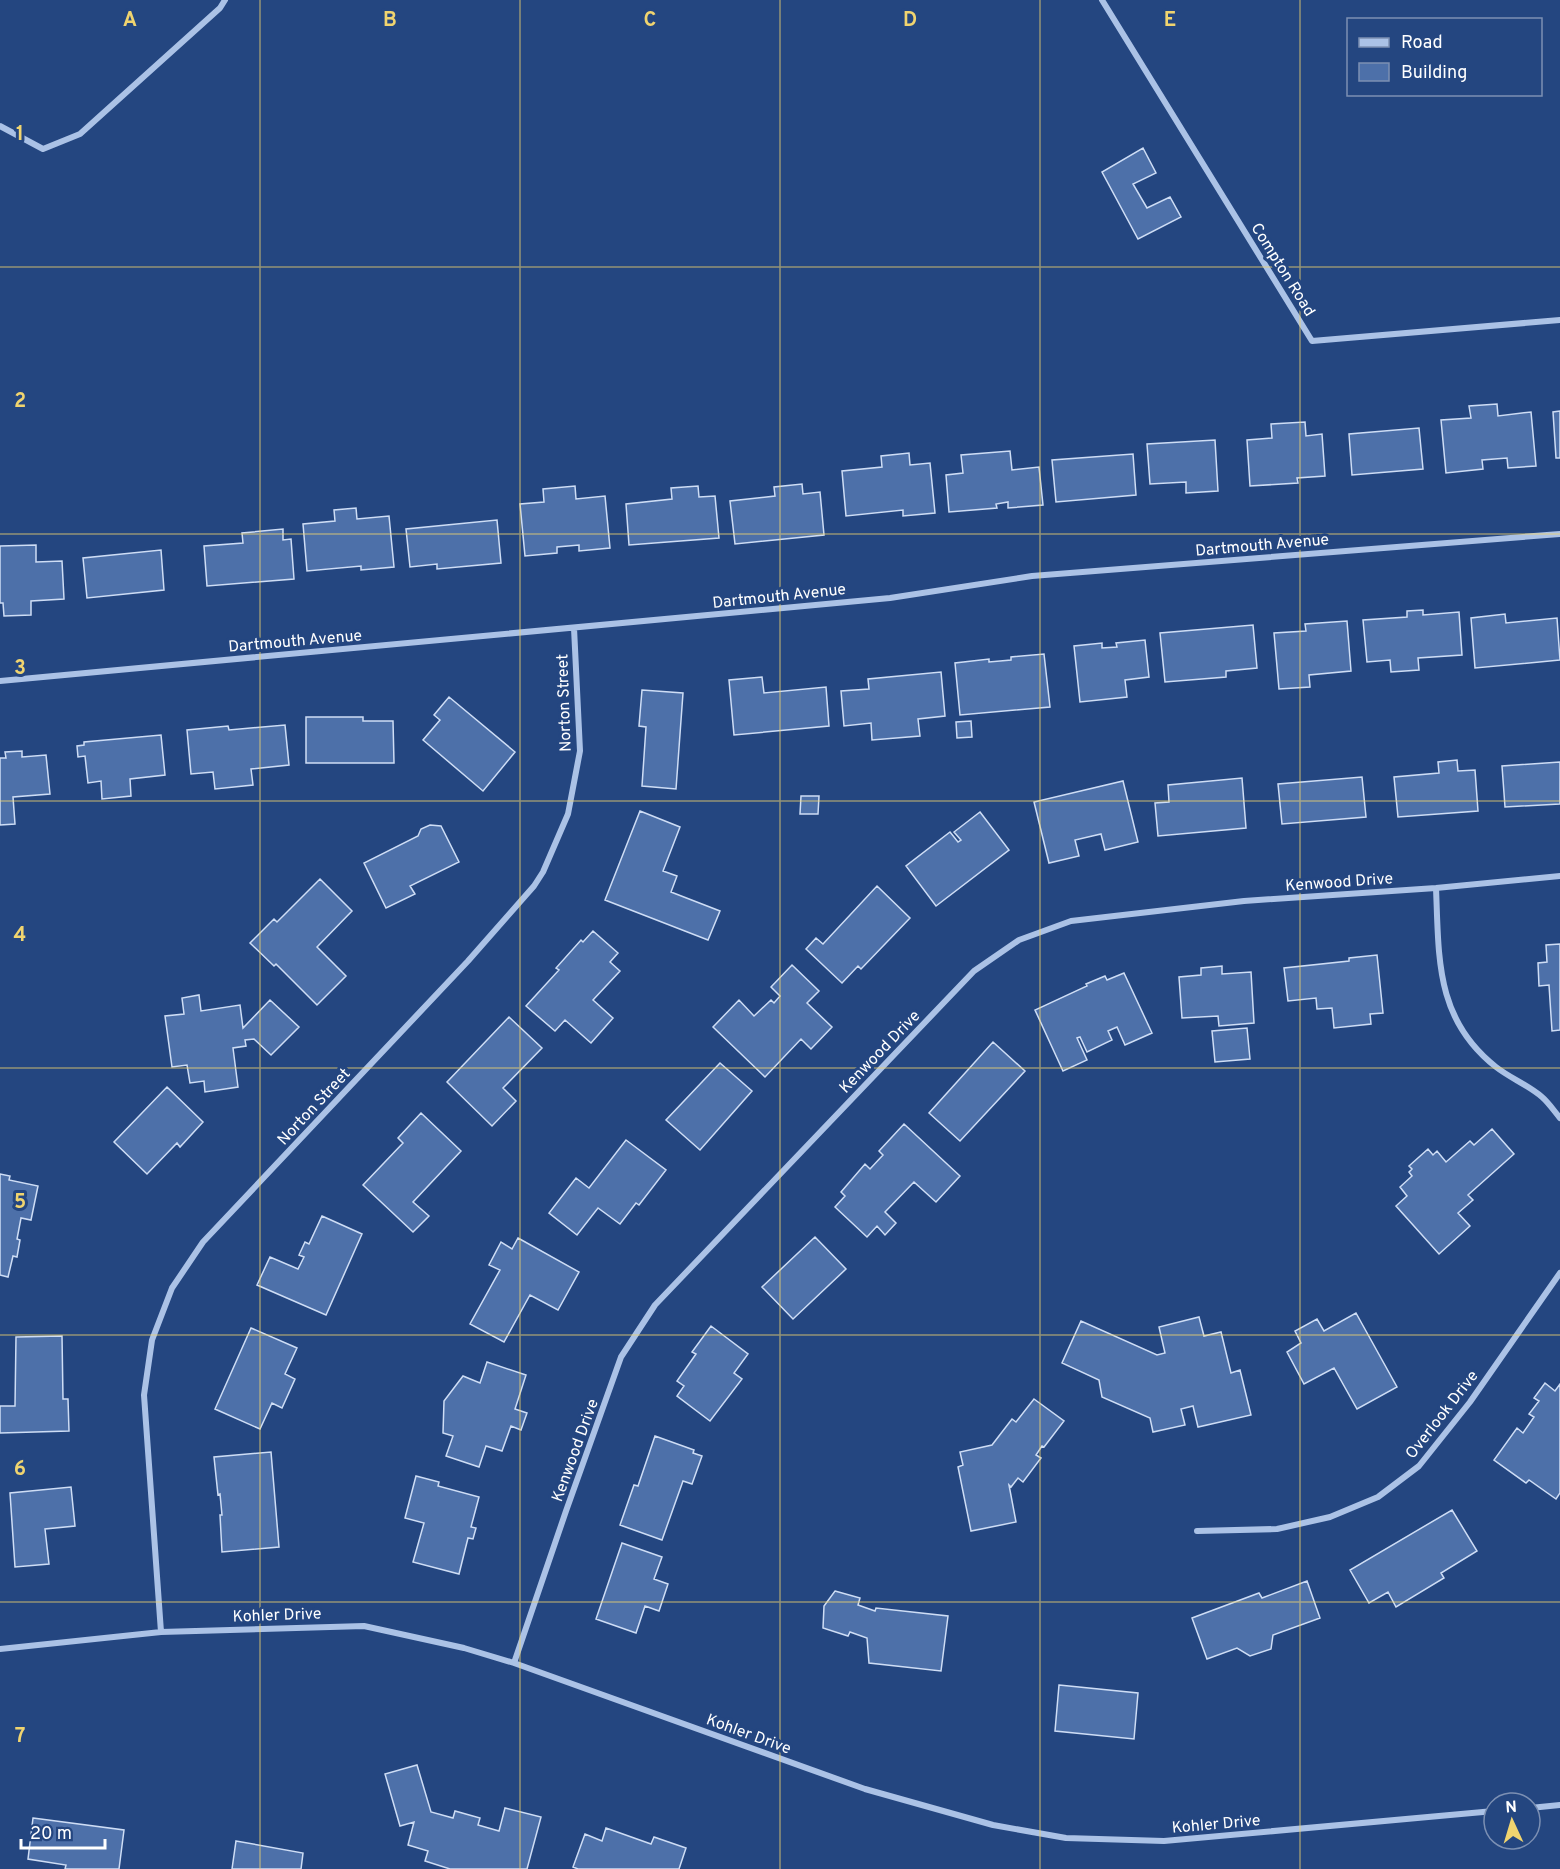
<svg xmlns="http://www.w3.org/2000/svg" width="1560" height="1869" font-family="Overpass,sans-serif">
	<style>
		.building { fill: #4d70a9; stroke: #ceddf5; stroke-width: 1.5 }
		.lines { fill: none; stroke-linecap: round; stroke-linejoin: round }
		.minor { stroke: #abc2e6; stroke-width: 6 }
		.grid { fill: none; stroke: #f0d46f; stroke-width: 1.5; stroke-opacity: 0.55 }
		.labels { text-anchor: middle; stroke-width: 6; stroke-linejoin: round; paint-order: stroke }
		.street-label { font-size: 16px; fill: #fff; stroke: #244680 }
		.grid-label { font-size: 20px; text-anchor: middle; font-weight: bold; fill: #f0d46f; stroke: #244680; stroke-width: 6; stroke-linejoin: round; paint-order: stroke }
	</style>
	<rect width="100%" height="100%" fill="#244680"/>
	<path class="building" d="M 1143,148 L 1156,173 L 1133,184 L 1147,208 L 1170,197 L 1181,217 L 1138,239 L 1102,172 Z
		M 1497,404 L 1498,416 L 1531,412 L 1536,466 L 1508,468 L 1507,458 L 1482,460 L 1483,469 L 1446,473 L 1441,420 L 1471,418 L 1469,406 Z
		M 1560,411 L 1560,458 L 1556,458 L 1553,412 Z
		M 1305,422 L 1306,436 L 1322,434 L 1325,476 L 1297,478 L 1298,483 L 1250,486 L 1247,440 L 1272,438 L 1271,424 Z
		M 1419,428 L 1423,469 L 1352,475 L 1349,434 Z
		M 1215,440 L 1218,491 L 1186,493 L 1186,482 L 1150,484 L 1147,444 Z
		M 1010,451 L 1012,470 L 1039,467 L 1043,505 L 1008,508 L 1008,502 L 996,504 L 997,508 L 949,512 L 946,475 L 963,473 L 961,455 Z
		M 909,453 L 910,465 L 930,463 L 935,513 L 903,516 L 903,510 L 846,516 L 842,471 L 882,467 L 881,456 Z
		M 1133,454 L 1136,495 L 1056,502 L 1052,460 Z
		M 802,484 L 803,494 L 820,492 L 824,535 L 735,544 L 730,501 L 775,496 L 774,487 Z
		M 575,486 L 576,499 L 605,496 L 610,548 L 579,551 L 579,545 L 557,547 L 557,553 L 525,556 L 520,504 L 544,502 L 543,489 Z
		M 698,486 L 699,497 L 715,496 L 719,538 L 629,545 L 626,504 L 672,499 L 671,488 Z
		M 356,508 L 357,519 L 389,516 L 394,567 L 361,570 L 361,566 L 307,571 L 303,524 L 335,521 L 334,510 Z
		M 497,520 L 501,563 L 437,569 L 437,564 L 410,567 L 406,529 Z
		M 283,529 L 283,540 L 291,539 L 294,579 L 207,586 L 204,546 L 243,543 L 242,533 Z
		M 36,545 L 36,562 L 62,561 L 64,599 L 31,601 L 31,615 L 4,616 L 3,603 L 0,603 L 0,546 Z
		M 161,550 L 164,590 L 87,598 L 83,558 Z
		M 1423,610 L 1423,615 L 1459,612 L 1462,655 L 1418,658 L 1419,670 L 1391,672 L 1390,660 L 1367,662 L 1363,620 L 1407,617 L 1407,611 Z
		M 1505,614 L 1506,623 L 1557,618 L 1560,660 L 1475,668 L 1471,618 Z
		M 1347,621 L 1351,671 L 1309,675 L 1310,687 L 1279,689 L 1274,633 L 1306,631 L 1305,624 Z
		M 1253,625 L 1257,668 L 1226,671 L 1226,677 L 1165,682 L 1160,633 Z
		M 1145,640 L 1149,677 L 1125,680 L 1127,697 L 1080,702 L 1074,646 L 1102,643 L 1102,648 L 1117,647 L 1116,643 Z
		M 1044,654 L 1050,707 L 960,715 L 955,663 L 989,659 L 989,662 L 1011,660 L 1011,657 Z
		M 941,672 L 945,716 L 918,719 L 920,736 L 872,740 L 871,723 L 844,726 L 841,691 L 869,689 L 868,679 Z
		M 762,677 L 764,693 L 826,687 L 829,726 L 734,735 L 729,680 Z
		M 642,690 L 683,693 L 676,789 L 642,786 L 646,727 L 639,726 Z
		M 449,697 L 515,752 L 483,791 L 423,740 L 440,720 L 434,715 Z
		M 306,717 L 363,717 L 363,721 L 393,721 L 394,763 L 306,763 Z
		M 971,721 L 972,737 L 957,738 L 956,722 Z
		M 285,725 L 289,765 L 251,769 L 253,785 L 215,789 L 213,772 L 191,774 L 187,730 L 228,726 L 229,730 Z
		M 161,735 L 165,775 L 130,779 L 131,796 L 102,799 L 101,781 L 88,783 L 85,756 L 78,757 L 77,746 L 84,745 L 84,742 Z
		M 22,751 L 22,757 L 46,755 L 50,794 L 13,797 L 15,824 L 0,825 L 0,758 L 6,758 L 5,752 Z
		M 1457,760 L 1458,771 L 1475,770 L 1478,811 L 1398,817 L 1394,777 L 1439,773 L 1438,762 Z
		M 1560,762 L 1560,804 L 1505,807 L 1502,766 Z
		M 1362,777 L 1366,817 L 1282,824 L 1278,784 Z
		M 1242,778 L 1246,828 L 1158,836 L 1155,803 L 1169,802 L 1168,785 Z
		M 1123,781 L 1138,842 L 1105,850 L 1101,834 L 1075,840 L 1079,856 L 1049,863 L 1034,802 Z
		M 801,796 L 819,796 L 818,814 L 800,814 Z
		M 640,811 L 680,827 L 663,871 L 677,876 L 671,892 L 720,911 L 708,940 L 605,900 Z
		M 980,812 L 1009,850 L 936,906 L 906,866 L 950,832 L 958,842 L 961,840 L 954,832 Z
		M 430,825 L 441,826 L 459,862 L 410,886 L 415,894 L 386,908 L 364,863 L 418,836 L 421,829 Z
		M 320,879 L 352,911 L 317,947 L 346,976 L 317,1005 L 276,964 L 274,966 L 250,943 L 274,919 L 277,922 Z
		M 877,886 L 910,918 L 861,969 L 858,966 L 842,983 L 806,949 L 816,938 L 823,944 Z
		M 593,931 L 618,953 L 610,962 L 620,971 L 593,1000 L 613,1018 L 591,1043 L 565,1020 L 555,1031 L 526,1006 L 559,970 L 556,968 L 581,940 L 583,942 Z
		M 1560,944 L 1560,1030 L 1552,1031 L 1549,985 L 1539,986 L 1538,963 L 1547,962 L 1546,945 Z
		M 1377,955 L 1383,1013 L 1370,1014 L 1371,1024 L 1334,1028 L 1332,1008 L 1317,1009 L 1316,998 L 1288,1001 L 1284,968 L 1349,961 L 1349,958 Z
		M 792,965 L 819,991 L 807,1003 L 832,1027 L 811,1049 L 801,1039 L 765,1077 L 713,1027 L 739,1000 L 754,1016 L 771,1000 L 774,1003 L 780,996 L 771,987 Z
		M 1222,966 L 1222,974 L 1251,972 L 1254,1023 L 1219,1026 L 1218,1016 L 1182,1018 L 1179,977 L 1201,975 L 1201,968 Z
		M 1124,973 L 1152,1033 L 1125,1045 L 1117,1027 L 1108,1031 L 1112,1040 L 1087,1052 L 1080,1037 L 1077,1038 L 1087,1060 L 1063,1071 L 1035,1010 L 1087,986 L 1086,984 L 1105,976 L 1107,980 Z
		M 199,995 L 201,1011 L 240,1005 L 243,1028 L 270,1000 L 299,1027 L 271,1055 L 254,1039 L 245,1040 L 246,1046 L 233,1048 L 238,1087 L 205,1092 L 204,1081 L 190,1083 L 187,1065 L 172,1067 L 165,1016 L 184,1014 L 182,998 Z
		M 509,1017 L 542,1048 L 503,1088 L 516,1101 L 492,1126 L 447,1082 Z
		M 1247,1028 L 1250,1059 L 1215,1062 L 1212,1031 Z
		M 993,1042 L 1025,1071 L 960,1141 L 929,1113 Z
		M 720,1063 L 752,1091 L 700,1150 L 666,1120 Z
		M 167,1087 L 203,1122 L 180,1147 L 177,1143 L 147,1174 L 114,1142 Z
		M 421,1113 L 461,1151 L 413,1202 L 429,1216 L 413,1232 L 363,1185 L 403,1143 L 398,1138 Z
		M 904,1124 L 960,1176 L 936,1202 L 914,1182 L 885,1212 L 896,1223 L 885,1235 L 877,1226 L 867,1237 L 835,1207 L 845,1196 L 841,1192 L 865,1164 L 870,1169 L 883,1155 L 879,1151 Z
		M 1492,1129 L 1514,1154 L 1468,1195 L 1473,1200 L 1458,1213 L 1470,1226 L 1439,1254 L 1396,1206 L 1407,1196 L 1400,1187 L 1412,1176 L 1409,1172 L 1412,1169 L 1409,1166 L 1428,1149 L 1433,1155 L 1437,1151 L 1446,1162 L 1470,1141 L 1474,1145 Z
		M 626,1140 L 666,1170 L 639,1205 L 636,1203 L 620,1224 L 598,1208 L 577,1235 L 549,1213 L 576,1178 L 589,1188 Z
		M 0,1174 L 10,1176 L 9,1180 L 38,1186 L 31,1220 L 21,1218 L 17,1239 L 20,1240 L 17,1257 L 13,1256 L 8,1277 L 0,1275 Z
		M 322,1216 L 362,1234 L 326,1315 L 257,1285 L 270,1257 L 298,1269 L 304,1257 L 299,1255 L 305,1242 L 309,1244 Z
		M 815,1237 L 846,1269 L 793,1319 L 762,1287 Z
		M 518,1238 L 579,1272 L 558,1310 L 530,1295 L 504,1342 L 470,1324 L 500,1270 L 489,1265 L 501,1242 L 512,1249 Z
		M 1356,1313 L 1397,1387 L 1357,1409 L 1334,1368 L 1304,1384 L 1287,1352 L 1301,1343 L 1295,1331 L 1317,1319 L 1324,1331 Z
		M 1199,1317 L 1204,1336 L 1221,1332 L 1231,1373 L 1240,1370 L 1251,1415 L 1198,1427 L 1193,1406 L 1181,1409 L 1185,1425 L 1153,1432 L 1150,1418 L 1102,1397 L 1099,1380 L 1062,1363 L 1081,1321 L 1157,1355 L 1165,1353 L 1159,1327 Z
		M 711,1326 L 748,1354 L 734,1373 L 742,1379 L 710,1421 L 677,1396 L 684,1386 L 677,1381 L 696,1354 L 692,1352 Z
		M 251,1328 L 297,1348 L 285,1374 L 295,1379 L 282,1408 L 272,1403 L 260,1429 L 215,1409 Z
		M 62,1336 L 63,1399 L 68,1399 L 69,1431 L 0,1433 L 0,1406 L 15,1406 L 16,1337 Z
		M 487,1362 L 526,1375 L 515,1409 L 527,1413 L 521,1430 L 511,1426 L 502,1451 L 486,1446 L 479,1467 L 446,1456 L 453,1436 L 443,1433 L 444,1401 L 463,1376 L 480,1383 Z
		M 1545,1383 L 1555,1391 L 1560,1384 L 1560,1493 L 1556,1499 L 1529,1480 L 1526,1483 L 1494,1460 L 1517,1428 L 1523,1433 L 1534,1417 L 1529,1414 L 1539,1401 L 1534,1398 Z
		M 1034,1399 L 1064,1421 L 1044,1447 L 1042,1446 L 1036,1455 L 1041,1458 L 1023,1482 L 1018,1478 L 1011,1487 L 1009,1485 L 1016,1522 L 971,1531 L 958,1467 L 963,1465 L 960,1452 L 992,1445 L 1012,1419 L 1016,1422 Z
		M 655,1436 L 694,1450 L 693,1453 L 702,1456 L 692,1484 L 683,1481 L 662,1540 L 620,1525 L 634,1485 L 638,1486 Z
		M 271,1452 L 279,1547 L 222,1552 L 220,1515 L 222,1515 L 220,1494 L 218,1495 L 214,1457 Z
		M 416,1476 L 439,1482 L 438,1486 L 479,1497 L 471,1527 L 476,1528 L 473,1539 L 468,1538 L 459,1574 L 413,1562 L 424,1523 L 405,1518 Z
		M 71,1487 L 75,1526 L 45,1529 L 49,1564 L 15,1567 L 10,1493 Z
		M 1452,1510 L 1477,1551 L 1441,1573 L 1444,1578 L 1396,1607 L 1388,1592 L 1369,1603 L 1350,1570 Z
		M 622,1543 L 662,1557 L 654,1579 L 668,1584 L 659,1611 L 645,1606 L 636,1633 L 596,1619 Z
		M 1307,1581 L 1320,1618 L 1273,1635 L 1271,1649 L 1250,1656 L 1237,1648 L 1207,1659 L 1192,1618 L 1259,1593 L 1262,1598 Z
		M 835,1591 L 860,1598 L 858,1605 L 875,1611 L 876,1608 L 948,1616 L 941,1671 L 869,1663 L 867,1638 L 850,1632 L 848,1636 L 823,1628 L 824,1606 Z
		M 1059,1685 L 1138,1693 L 1134,1739 L 1055,1731 Z
		M 417,1765 L 431,1812 L 453,1818 L 455,1811 L 480,1818 L 478,1825 L 499,1831 L 505,1808 L 541,1817 L 527,1869 L 450,1869 L 425,1861 L 428,1851 L 408,1845 L 414,1822 L 400,1826 L 385,1774 Z
		M 33,1818 L 124,1830 L 119,1869 L 65,1869 L 66,1865 L 28,1859 Z
		M 606,1828 L 651,1844 L 654,1837 L 686,1848 L 679,1869 L 578,1869 L 573,1867 L 585,1834 L 602,1841 Z
		M 236,1841 L 303,1853 L 301,1869 L 232,1869 Z"/>
	<g class="lines">
		<path class="minor" d="M 1102,0 L 1312,341 L 1560,320
			M 0,126 L 43,149 L 80,134 L 220,8 L 225,0
			M 0,681 L 890,598 L 1032,576 L 1560,534
			M 1436,888 C 1439,958 1435,1019 1496,1067 C 1510,1078 1528,1085 1542,1097 C 1549,1103 1554,1111 1560,1118
			M 1197,1531 L 1277,1529 L 1330,1517 L 1378,1497 L 1419,1466 L 1470,1402 L 1560,1273
			M 161,1632 L 144,1395 L 152,1340 L 172,1288 L 203,1242 L 468,961 L 534,886 L 543,872 L 568,814 L 580,751 L 574,628
			M 0,1649 L 161,1632 L 364,1626 L 464,1648 L 514,1663 L 865,1789 L 993,1825 L 1066,1838 L 1164,1841 L 1494,1811
			M 514,1663 L 566,1511 L 621,1357 L 655,1305 L 974,971 L 1019,940 L 1071,921 L 1244,901 L 1436,888 L 1560,876
			M 1530,1808 L 1560,1805"/>
	</g>
	<path class="grid" d="M 260,0 L 260,1869M 520,0 L 520,1869M 780,0 L 780,1869M 1040,0 L 1040,1869M 1300,0 L 1300,1869M 0,267 L 1560,267M 0,534 L 1560,534M 0,801 L 1560,801M 0,1068 L 1560,1068M 0,1335 L 1560,1335M 0,1602 L 1560,1602"/>
	<g class="labels">
		<g class="street-label">
			<text transform="translate(1284 269) rotate(58)" y="6">Compton Road</text>
			<text transform="translate(1262 544) rotate(-5)" y="6">Dartmouth Avenue</text>
			<text transform="translate(779 595) rotate(-6)" y="6">Dartmouth Avenue</text>
			<text transform="translate(295 640) rotate(-5)" y="6">Dartmouth Avenue</text>
			<text transform="translate(563 703) rotate(-92)" y="6">Norton Street</text>
			<text transform="translate(1339 881) rotate(-4)" y="6">Kenwood Drive</text>
			<text transform="translate(879 1051) rotate(-46)" y="6">Kenwood Drive</text>
			<text transform="translate(313 1106) rotate(-47)" y="6">Norton Street</text>
			<text transform="translate(1441 1414) rotate(-52)" y="6">Overlook Drive</text>
			<text transform="translate(574 1450) rotate(-70)" y="6">Kenwood Drive</text>
			<text transform="translate(277 1614) rotate(-2)" y="6">Kohler Drive</text>
			<text transform="translate(749 1733) rotate(20)" y="6">Kohler Drive</text>
			<text transform="translate(1216 1823) rotate(-5)" y="6">Kohler Drive</text>
		</g>
	</g>
	<g class="grid-label">
		<text x="130" y="26">A</text>
		<text x="390" y="26">B</text>
		<text x="650" y="26">C</text>
		<text x="910" y="26">D</text>
		<text x="1170" y="26">E</text>
		<text x="20" y="140">1</text>
		<text x="20" y="407">2</text>
		<text x="20" y="674">3</text>
		<text x="20" y="941">4</text>
		<text x="20" y="1208">5</text>
		<text x="20" y="1475">6</text>
		<text x="20" y="1742">7</text>
	</g>
	<rect x="1347" y="18" width="195" height="78" fill="#244680" stroke="#7c90b3" stroke-width="1.5"/>
	<rect x="1359" y="38" width="30" height="9" fill="#abc2e6" stroke="#7c90b3" stroke-width="1.5"/>
	<text x="1401" y="48" font-size="18" fill="#ffffff">Road</text>
	<rect x="1359" y="63" width="30" height="18" fill="#4d70a9" stroke="#7c90b3" stroke-width="1.5"/>
	<text x="1401" y="78" font-size="18" fill="#ffffff">Building</text>
	<g transform="translate(1512 1821) rotate(356)"><circle r="28" fill="#244680" stroke="#7c90b3" stroke-width="1.5"/>
	<path d="M0-4.5L10 22L0 15L-10 22Z" fill="#f0d46f"/>
	<text y="-9" font-size="16" font-weight="bold" text-anchor="middle" fill="#ffffff">N</text>
	</g>
	<path d="M21 1839v9h84v-9" fill="none" stroke="#ffffff" stroke-width="3"/>
	<text x="30" y="1839" font-size="18" fill="#ffffff" stroke="#244680" stroke-width="4.5" paint-order="stroke">20 m</text>
</svg>
